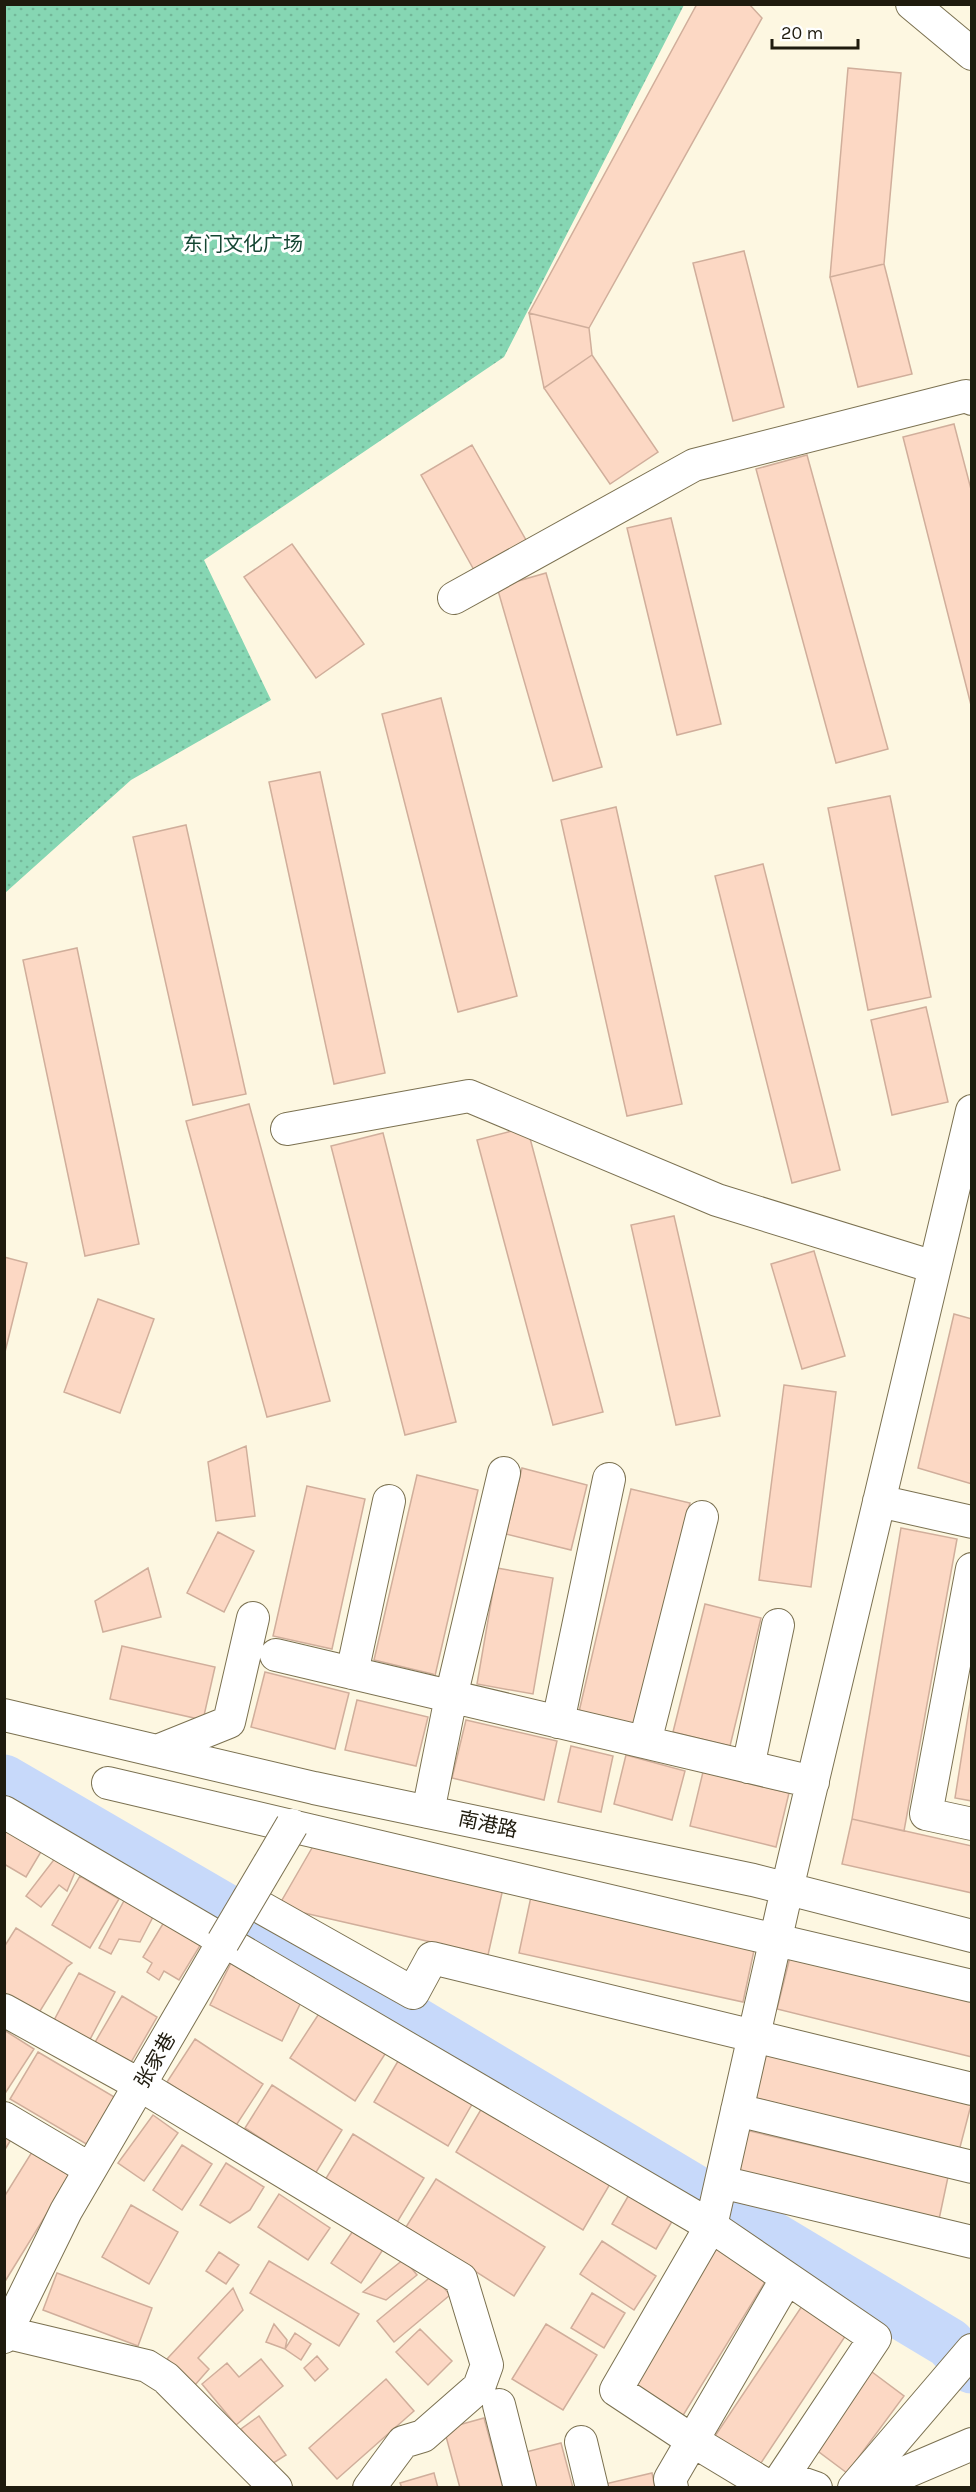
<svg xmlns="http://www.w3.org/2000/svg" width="976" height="2492" font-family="Karla,'Noto Sans SC',sans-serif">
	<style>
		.park { fill: url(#park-dots) }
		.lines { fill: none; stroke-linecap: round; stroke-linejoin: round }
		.river { stroke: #c7d9fa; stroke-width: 51 }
		.building { fill: #fcd8c4; stroke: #d0ae9b; stroke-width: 1.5 }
		.minor-casing { stroke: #7b7151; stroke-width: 34 }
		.minor { stroke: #fff; stroke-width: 32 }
		.minor-bridge-casing { stroke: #7b7151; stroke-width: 34; stroke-linecap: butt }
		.minor-bridge { stroke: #fff; stroke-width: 32 }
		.labels { text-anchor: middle; stroke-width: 6; stroke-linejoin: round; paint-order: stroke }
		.park-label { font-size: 20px; fill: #154633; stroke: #fff }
		.street-label { font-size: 20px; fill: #1f1b0e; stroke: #fff }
	</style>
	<defs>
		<pattern id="park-dots" width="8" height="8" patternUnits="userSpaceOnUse" patternTransform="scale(1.5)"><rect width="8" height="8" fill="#86d6b3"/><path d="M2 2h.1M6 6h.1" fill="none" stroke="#73b799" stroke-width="1.8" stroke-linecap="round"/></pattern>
	</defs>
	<rect width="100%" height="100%" fill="#fdf7e1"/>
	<path class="park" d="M 5,4 L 684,5 L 504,357 L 204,560 L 271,700 L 131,780 L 5,893 Z"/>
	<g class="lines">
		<path class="river" d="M 4,1780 L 270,1935 L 949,2343 L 972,2368"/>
	</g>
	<path class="building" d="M 697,4 L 749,4 L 762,18 L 589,328 L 529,313 Z
		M 848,68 L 901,73 L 884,264 L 830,277 Z
		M 744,251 L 784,407 L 733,421 L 693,263 Z
		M 884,264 L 912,374 L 858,387 L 830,277 Z
		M 529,313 L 589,328 L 592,355 L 544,388 Z
		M 592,355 L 658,452 L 610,484 L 544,388 Z
		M 954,424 L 972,493 L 972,709 L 903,437 Z
		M 472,445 L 526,540 L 474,570 L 421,475 Z
		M 807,455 L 888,749 L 836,763 L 756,469 Z
		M 671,518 L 721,724 L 677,735 L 627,528 Z
		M 292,544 L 364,644 L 316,678 L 244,577 Z
		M 546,573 L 602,767 L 553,781 L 497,587 Z
		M 441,698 L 517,996 L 458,1012 L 382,714 Z
		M 320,772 L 385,1073 L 334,1084 L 269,782 Z
		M 890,796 L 931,997 L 868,1010 L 828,808 Z
		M 616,807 L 682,1104 L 627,1116 L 561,820 Z
		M 186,825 L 246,1094 L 193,1105 L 133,837 Z
		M 763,864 L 840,1170 L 792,1183 L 715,876 Z
		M 77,948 L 139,1244 L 85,1256 L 23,960 Z
		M 926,1007 L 948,1102 L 892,1115 L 871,1020 Z
		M 249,1104 L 330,1401 L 267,1417 L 186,1121 Z
		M 527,1127 L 603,1412 L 553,1425 L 477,1140 Z
		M 383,1133 L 456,1422 L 405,1435 L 331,1146 Z
		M 674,1216 L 720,1416 L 676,1425 L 631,1225 Z
		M 814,1251 L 845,1356 L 802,1369 L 771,1264 Z
		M 4,1257 L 27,1263 L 4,1356 Z
		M 98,1299 L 154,1319 L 120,1413 L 64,1392 Z
		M 954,1314 L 972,1319 L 972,1484 L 918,1468 Z
		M 784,1385 L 836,1392 L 811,1587 L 759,1580 Z
		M 246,1446 L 255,1516 L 216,1521 L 208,1462 Z
		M 522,1468 L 587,1485 L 571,1550 L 506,1534 Z
		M 417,1475 L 478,1490 L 434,1680 L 433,1674 L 374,1660 Z
		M 307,1486 L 365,1499 L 332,1649 L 273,1636 Z
		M 631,1489 L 690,1503 L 637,1730 L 578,1716 Z
		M 901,1528 L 957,1539 L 904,1831 L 852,1819 Z
		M 218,1532 L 254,1551 L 224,1612 L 187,1593 Z
		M 148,1568 L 161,1617 L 103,1632 L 95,1601 Z
		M 497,1568 L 553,1578 L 533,1694 L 477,1684 Z
		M 705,1604 L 761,1618 L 730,1746 L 673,1732 Z
		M 122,1646 L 215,1667 L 203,1720 L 110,1699 Z
		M 265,1672 L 349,1693 L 335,1749 L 251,1727 Z
		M 972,1690 L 972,1801 L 955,1798 Z
		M 357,1700 L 428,1717 L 416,1766 L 345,1750 Z
		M 466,1720 L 557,1741 L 544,1800 L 452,1778 Z
		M 571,1746 L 613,1756 L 601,1812 L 558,1802 Z
		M 626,1755 L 685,1771 L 672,1820 L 614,1804 Z
		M 703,1772 L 789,1793 L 776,1847 L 690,1826 Z
		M 852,1819 L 972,1846 L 972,1893 L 842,1864 Z
		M 4,1821 L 45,1845 L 26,1877 L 4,1864 Z
		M 316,1841 L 504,1884 L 488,1955 L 278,1907 Z
		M 56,1857 L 75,1872 L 67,1891 L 59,1885 L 41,1907 L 26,1896 Z
		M 80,1876 L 119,1899 L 90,1948 L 52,1925 Z
		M 532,1892 L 756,1941 L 743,2002 L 519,1953 Z
		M 126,1897 L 155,1913 L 140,1942 L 119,1939 L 111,1954 L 99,1948 Z
		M 164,1922 L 201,1944 L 179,1980 L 164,1971 L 159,1980 L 147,1972 L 152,1963 L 143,1957 Z
		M 16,1928 L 72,1963 L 67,1967 L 37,2016 L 4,1995 L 4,1947 Z
		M 790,1957 L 972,2001 L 972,2057 L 777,2009 Z
		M 232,1961 L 304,1996 L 282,2041 L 210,2005 Z
		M 79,1973 L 115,1992 L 87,2045 L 51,2026 Z
		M 122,1996 L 157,2017 L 130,2064 L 94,2044 Z
		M 322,2009 L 387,2051 L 355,2101 L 290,2058 Z
		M 4,2030 L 34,2049 L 4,2095 Z
		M 195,2039 L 263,2084 L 235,2127 L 167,2082 Z
		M 764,2051 L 971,2105 L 959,2151 L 752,2097 Z
		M 38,2052 L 116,2098 L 88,2145 L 10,2099 Z
		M 401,2056 L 475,2099 L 448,2146 L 374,2102 Z
		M 272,2085 L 342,2130 L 315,2174 L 245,2128 Z
		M 483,2106 L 610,2184 L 583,2230 L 456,2152 Z
		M 153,2115 L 178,2133 L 144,2181 L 118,2163 Z
		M 741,2129 L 948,2177 L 938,2224 L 730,2176 Z
		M 4,2134 L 12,2138 L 4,2151 Z
		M 353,2134 L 424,2178 L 396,2224 L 325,2180 Z
		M 182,2145 L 212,2164 L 182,2210 L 153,2190 Z
		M 32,2152 L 70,2176 L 4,2283 L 4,2197 Z
		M 226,2163 L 264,2187 L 250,2210 L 230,2223 L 200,2205 Z
		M 436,2179 L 545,2247 L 514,2296 L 406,2227 Z
		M 630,2193 L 674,2218 L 656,2249 L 612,2224 Z
		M 279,2194 L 330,2228 L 308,2260 L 258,2227 Z
		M 131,2205 L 178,2232 L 149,2284 L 102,2257 Z
		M 357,2225 L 386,2245 L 361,2283 L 331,2263 Z
		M 602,2241 L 656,2276 L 634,2310 L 580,2274 Z
		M 721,2241 L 771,2272 L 679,2422 L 629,2391 Z
		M 219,2252 L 239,2265 L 226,2284 L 206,2271 Z
		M 404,2259 L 417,2275 L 386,2300 L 363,2292 Z
		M 269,2261 L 359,2314 L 339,2346 L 250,2293 Z
		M 57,2273 L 152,2308 L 138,2346 L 43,2310 Z
		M 433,2275 L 450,2295 L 394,2342 L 377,2321 Z
		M 233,2288 L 243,2310 L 198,2358 L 209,2369 L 195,2385 L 167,2359 Z
		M 592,2293 L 625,2313 L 604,2348 L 571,2328 Z
		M 802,2306 L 846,2335 L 755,2472 L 711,2442 Z
		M 274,2324 L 287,2340 L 285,2349 L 266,2342 Z
		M 546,2324 L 597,2355 L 563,2410 L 512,2379 Z
		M 420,2329 L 452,2361 L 428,2385 L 396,2352 Z
		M 295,2333 L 311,2344 L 301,2360 L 285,2349 Z
		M 317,2356 L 328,2369 L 315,2381 L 304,2368 Z
		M 261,2359 L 283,2386 L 236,2425 L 202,2384 L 227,2363 L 239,2377 Z
		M 864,2366 L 904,2396 L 847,2473 L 807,2443 Z
		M 386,2379 L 414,2411 L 337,2479 L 309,2448 Z
		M 259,2416 L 286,2455 L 267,2467 L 241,2429 Z
		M 484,2418 L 503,2488 L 460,2488 L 444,2429 Z
		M 561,2443 L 573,2488 L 531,2488 L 522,2453 Z
		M 434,2473 L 438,2488 L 402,2488 L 400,2483 Z
		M 652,2473 L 655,2488 L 606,2488 L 605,2484 Z"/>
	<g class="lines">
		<g class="minor-casing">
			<path id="minor" d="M 912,4 L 972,54
				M 454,598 L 694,465 L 966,396 L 972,399
				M 287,1129 L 469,1096 L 717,1200 L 934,1267
				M 879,1501 L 972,1522
				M 972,1569 L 926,1814 L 972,1824
				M 276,1655 L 813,1782
				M 352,1673 L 389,1501
				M 4,1715 L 314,1788 L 753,1880 L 972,1936
				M 558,1722 L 609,1479
				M 645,1742 L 702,1517
				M 157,1751 L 229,1722 L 253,1618
				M 748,1767 L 778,1625
				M 108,1783 L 972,1986
				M 4,1812 L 711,2226 L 875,2338 L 775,2488
				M 428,1812 L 451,1697 L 504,1473
				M 248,1900 L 413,1993 L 432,1958 L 972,2089
				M 4,2010 L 140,2085 L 461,2279 L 487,2365 L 479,2387 L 423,2436 L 403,2442 L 369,2488
				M 737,2110 L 972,2167
				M 4,2118 L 90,2169
				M 721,2182 L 972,2242
				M 4,2332 L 147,2366 L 166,2378 L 276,2488
				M 4,2337 L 66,2211 L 223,1942
				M 499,2405 L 520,2488
				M 581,2442 L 592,2488
				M 672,2488 L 670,2479 L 787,2278
				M 771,2488 L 693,2441 L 616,2390 L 711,2226 L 787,1889 L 972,1111
				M 779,2488 L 796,2481 L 816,2488
				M 854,2488 L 972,2350
				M 869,2488 L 972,2444"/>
		</g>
		<use href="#minor" class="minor"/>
		<g class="minor-bridge-casing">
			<path id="minor-bridge" d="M 223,1942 L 292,1825"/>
		</g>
		<use href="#minor-bridge" class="minor-bridge"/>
	</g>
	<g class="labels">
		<g class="park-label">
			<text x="243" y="251">东门文化广场</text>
		</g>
		<g class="street-label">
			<text transform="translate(488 1824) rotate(12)" y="7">南港路</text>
			<text transform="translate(155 2060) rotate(-60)" y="7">张家巷</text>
		</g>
	</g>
	<rect width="976" height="2492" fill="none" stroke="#1f1b0e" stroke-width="12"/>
	<path d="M772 39v9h86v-9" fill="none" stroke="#1f1b0e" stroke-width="3"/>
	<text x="781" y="39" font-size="18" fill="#1f1b0e" stroke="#ffffff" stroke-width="4.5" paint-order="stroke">20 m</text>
</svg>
